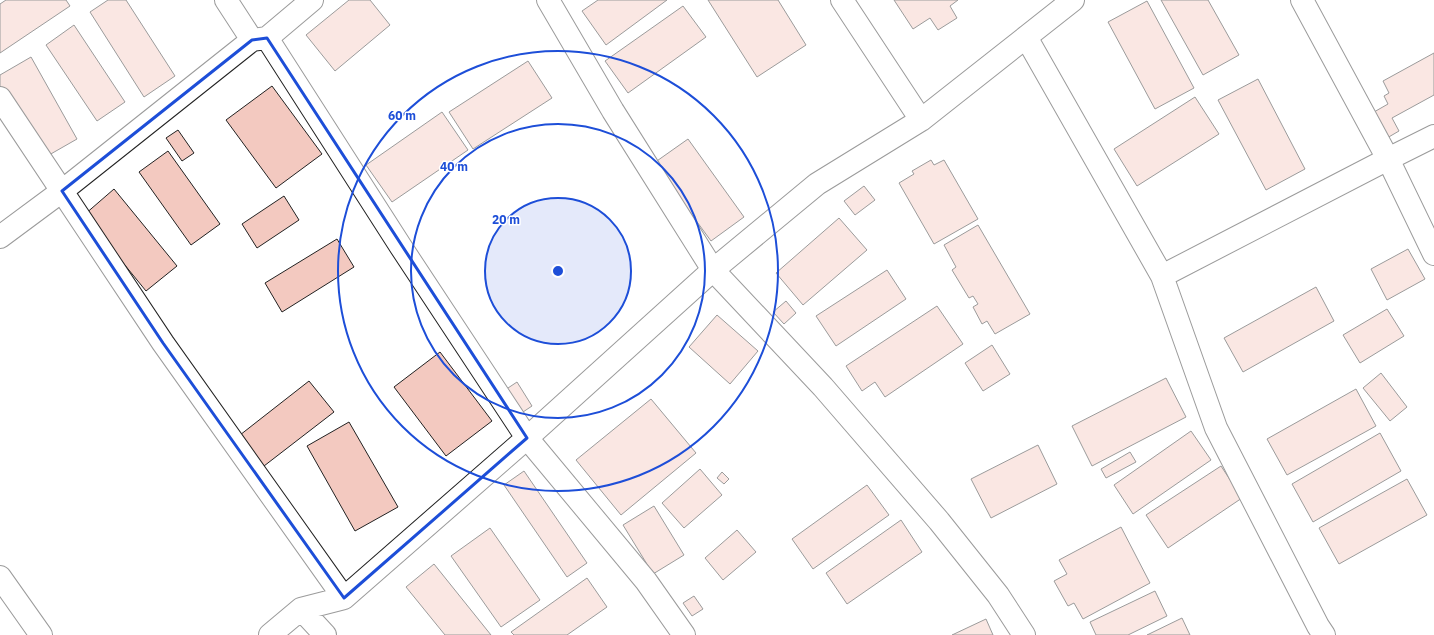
<svg xmlns="http://www.w3.org/2000/svg" width="1434" height="635" font-family="'IBM Plex Sans',sans-serif">
	<style>
		.building { fill: #f3c9c0; stroke: #222 }
		.lines { fill: none; stroke-linecap: round; stroke-linejoin: round }
		.minor-casing { stroke: #222; stroke-width: 24 }
		.minor { stroke: #fff; stroke-width: 22 }
		.marked { fill: none; stroke: #1d4ed8; stroke-width: 3; stroke-linejoin: round }
		.ring { fill: none; stroke: #1d4ed8; stroke-width: 2 }
		.centre { fill: #1d4ed8; stroke: #fff; stroke-width: 2 }
		.ring-label { font-size: 12px; text-anchor: middle; font-weight: bold; fill: #1d4ed8; stroke: #fff; stroke-width: 3; stroke-linejoin: round; paint-order: stroke }
	</style>
	<rect width="100%" height="100%" fill="#fff"/>
	<path class="building" d="M 6,0 L 66,0 L 70,6 L 0,53 L 0,4 Z
		M 108,0 L 126,0 L 175,76 L 144,97 L 90,12 Z
		M 349,0 L 370,0 L 390,25 L 335,71 L 306,35 Z
		M 598,0 L 667,0 L 606,45 L 582,11 Z
		M 708,0 L 778,0 L 806,45 L 757,77 Z
		M 894,0 L 958,0 L 950,6 L 957,18 L 938,30 L 930,18 L 913,29 Z
		M 1161,0 L 1208,0 L 1239,55 L 1203,75 Z
		M 1147,1 L 1194,88 L 1155,109 L 1108,22 Z
		M 683,6 L 706,37 L 628,93 L 605,61 Z
		M 74,25 L 125,102 L 97,121 L 46,45 Z
		M 1434,53 L 1434,95 L 1392,118 L 1399,131 L 1387,138 L 1374,112 L 1388,104 L 1384,96 L 1389,93 L 1383,81 Z
		M 31,57 L 77,139 L 42,159 L 0,86 L 0,75 Z
		M 528,61 L 552,98 L 473,149 L 449,112 Z
		M 1258,79 L 1305,169 L 1266,190 L 1218,100 Z
		M 272,86 L 322,154 L 276,188 L 226,120 Z
		M 1195,97 L 1219,134 L 1137,186 L 1114,149 Z
		M 442,112 L 468,150 L 392,202 L 366,165 Z
		M 178,130 L 194,153 L 182,161 L 166,138 Z
		M 688,139 L 744,217 L 711,241 L 654,163 Z
		M 168,151 L 220,224 L 191,245 L 139,172 Z
		M 931,160 L 934,165 L 944,160 L 978,219 L 934,244 L 899,183 L 914,174 L 912,171 Z
		M 864,186 L 875,200 L 855,215 L 844,201 Z
		M 114,189 L 177,266 L 146,291 L 84,215 Z
		M 284,196 L 299,220 L 257,248 L 242,224 Z
		M 839,218 L 867,250 L 803,305 L 776,273 Z
		M 978,225 L 1030,314 L 995,334 L 987,321 L 982,324 L 973,307 L 978,304 L 973,296 L 969,298 L 952,270 L 956,267 L 944,245 Z
		M 337,239 L 354,267 L 282,312 L 265,283 Z
		M 1408,249 L 1425,279 L 1387,300 L 1371,269 Z
		M 887,270 L 906,299 L 836,346 L 816,316 Z
		M 1316,287 L 1334,321 L 1243,372 L 1224,338 Z
		M 786,301 L 796,313 L 784,324 L 773,312 Z
		M 937,306 L 963,344 L 885,397 L 875,382 L 862,391 L 846,366 Z
		M 1387,309 L 1404,336 L 1360,363 L 1343,335 Z
		M 717,315 L 758,351 L 730,384 L 689,347 Z
		M 992,345 L 1010,374 L 983,391 L 965,363 Z
		M 440,352 L 492,421 L 446,456 L 394,387 Z
		M 1381,373 L 1407,407 L 1390,421 L 1363,388 Z
		M 1166,378 L 1186,417 L 1092,466 L 1072,426 Z
		M 309,381 L 334,412 L 264,466 L 240,435 Z
		M 517,382 L 532,406 L 517,416 L 502,392 Z
		M 1356,389 L 1376,426 L 1287,475 L 1267,439 Z
		M 651,399 L 696,453 L 621,515 L 576,460 Z
		M 349,422 L 398,507 L 355,531 L 307,446 Z
		M 1191,431 L 1211,460 L 1133,514 L 1114,485 Z
		M 1380,433 L 1401,471 L 1313,522 L 1292,484 Z
		M 1038,445 L 1057,484 L 991,518 L 971,479 Z
		M 1130,452 L 1136,462 L 1106,478 L 1101,469 Z
		M 1221,466 L 1242,498 L 1168,548 L 1146,515 Z
		M 700,469 L 722,495 L 684,528 L 662,503 Z
		M 524,471 L 587,563 L 567,577 L 504,485 Z
		M 722,472 L 729,479 L 724,484 L 717,478 Z
		M 1407,479 L 1427,515 L 1339,564 L 1319,528 Z
		M 867,485 L 889,515 L 813,569 L 792,539 Z
		M 654,506 L 684,555 L 653,574 L 623,525 Z
		M 901,520 L 922,552 L 847,604 L 826,573 Z
		M 1121,527 L 1150,583 L 1083,619 L 1074,603 L 1068,606 L 1054,581 L 1067,574 L 1059,560 Z
		M 490,528 L 540,600 L 501,627 L 451,556 Z
		M 737,530 L 756,552 L 723,580 L 705,558 Z
		M 434,564 L 491,635 L 445,635 L 406,587 Z
		M 587,578 L 607,607 L 567,635 L 514,635 L 511,632 Z
		M 1155,591 L 1167,616 L 1128,635 L 1096,635 L 1090,622 Z
		M 694,596 L 703,609 L 692,616 L 683,603 Z
		M 1182,618 L 1190,635 L 1147,635 Z
		M 986,619 L 993,635 L 952,635 Z"/>
	<g class="lines">
		<g class="minor-casing">
			<path id="minor" d="M 226,0 L 252,40
				M 548,0 L 613,111 L 713,270 L 823,387 L 939,521 L 998,595 L 1024,635
				M 842,0 L 921,120
				M 1302,0 L 1388,159 L 1434,254
				M 1026,37 L 1162,276 L 1388,159 L 1434,136
				M 267,38 L 401,247 L 527,438 L 646,581 L 684,635
				M 0,98 L 163,343 L 344,598
				M 0,237 L 62,191 L 252,40 L 267,38 L 312,0
				M 1162,276 L 1216,428 L 1318,626 L 1324,635
				M 0,577 L 41,635
				M 301,609 L 325,635
				M 270,635 L 301,609 L 344,598 L 527,438 L 713,270 L 817,184 L 921,120 L 1073,0"/>
		</g>
		<use href="#minor" class="minor"/>
	</g>
	<path d="M0 0H1434V635H0ZM 267,38 L 527,438 L 344,598 L 163,343 L 62,191 L 252,40 Z" fill="#fff" fill-opacity=".55" fill-rule="evenodd"/>
	<path class="marked" d="M 267,38 L 527,438 L 344,598 L 163,343 L 62,191 L 252,40 Z"/>
	<circle cx="558" cy="271" r="73" fill="#1d4ed8" fill-opacity=".12"/>
	<g class="ring">
		<circle cx="558" cy="271" r="73"/>
		<circle cx="558" cy="271" r="147"/>
		<circle cx="558" cy="271" r="220"/>
	</g>
	<circle cx="558" cy="271" r="6" class="centre"/>
	<g class="ring-label">
		<text x="402" y="120">60 m</text>
		<text x="454" y="171">40 m</text>
		<text x="506" y="224">20 m</text>
	</g>
</svg>
